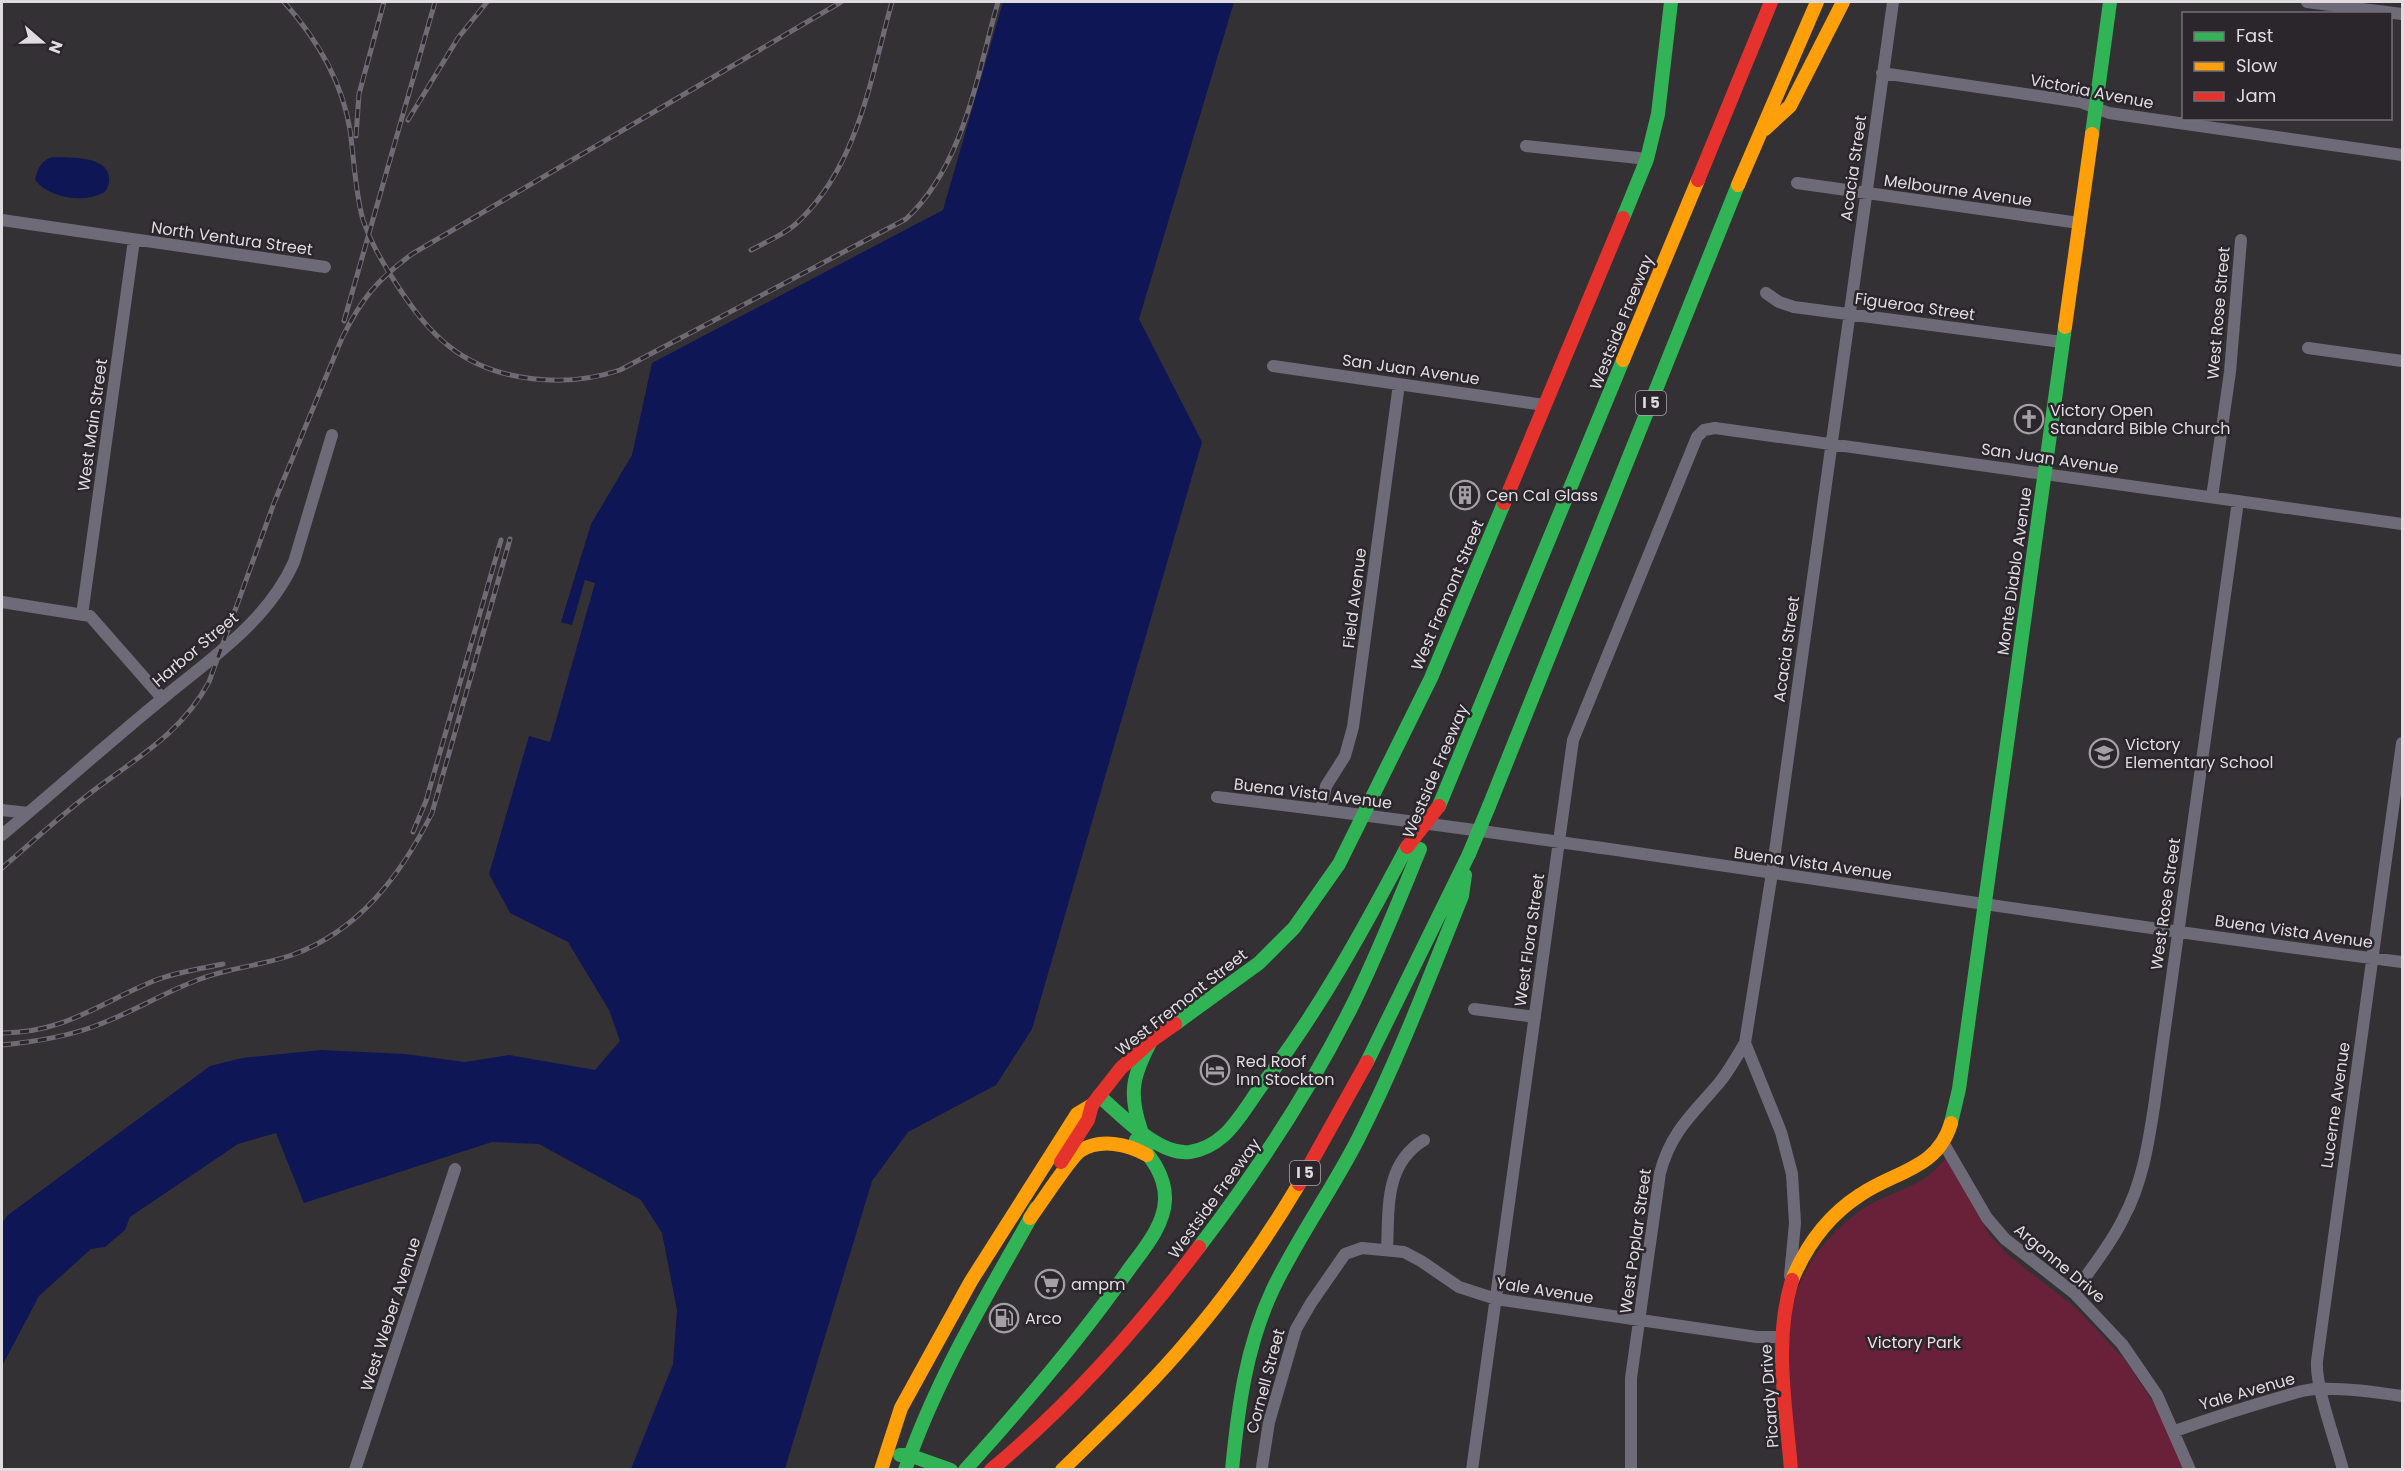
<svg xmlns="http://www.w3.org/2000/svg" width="2404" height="1471" font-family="Poppins,sans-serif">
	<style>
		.green { fill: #682138 }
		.water { fill: #0e1656 }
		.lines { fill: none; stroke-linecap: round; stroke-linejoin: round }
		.street { stroke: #6e6b79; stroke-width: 12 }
		.fast { stroke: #30b455; stroke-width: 14 }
		.slow { stroke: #ff9f0a; stroke-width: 14 }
		.jam { stroke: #e5322d; stroke-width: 14 }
		.rail-casing { stroke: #6e6b74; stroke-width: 5 }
		.rail { stroke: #2b262c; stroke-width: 3; stroke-dasharray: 9; stroke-linecap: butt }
		.fast-bridge { stroke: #30b455; stroke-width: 14 }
		.jam-bridge { stroke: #e5322d; stroke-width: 14 }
		.labels { text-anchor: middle; stroke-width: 5; stroke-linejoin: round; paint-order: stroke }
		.shield { fill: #2b262c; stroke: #a9a5aa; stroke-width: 1.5 }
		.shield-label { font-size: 15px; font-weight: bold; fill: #dfdce0 }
		.street-label { font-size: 16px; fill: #dfdce0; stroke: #2b262c }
		.poi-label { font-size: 16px; fill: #dfdce0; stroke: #2b262c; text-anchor: start }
		.park-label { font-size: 16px; fill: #f5dadf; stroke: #2b262c }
	</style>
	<rect width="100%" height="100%" fill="#343135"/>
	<path class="green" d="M 1946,1159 L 1989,1234 L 2007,1254 L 2076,1308 L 2124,1359 L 2159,1411 L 2186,1470 L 1792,1470 C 1781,1369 1767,1279 1860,1211 C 1879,1197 1902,1192 1922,1180 C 1931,1175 1938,1166 1946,1159 Z"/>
	<path class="water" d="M 1003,2 L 1234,2 L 1139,319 L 1202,442 L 1032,1029 L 996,1085 L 908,1132 L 872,1181 L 785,1469 L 631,1469 L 673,1364 L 677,1310 L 662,1233 L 641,1200 L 539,1144 L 492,1142 L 304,1203 L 276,1133 L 238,1144 L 130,1217 L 125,1230 L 105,1247 L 91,1249 L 39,1296 L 2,1366 L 2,1223 L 8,1215 L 210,1066 L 242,1058 L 321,1050 L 405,1054 L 465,1062 L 509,1055 L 595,1070 L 620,1041 L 609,1010 L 568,942 L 510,913 L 489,874 L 529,736 L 550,742 L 595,583 L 585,580 L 572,625 L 561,622 L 591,524 L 632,455 L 652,363 L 943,210 Z
		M 53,157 C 71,158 112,155 109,182 C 108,186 107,191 103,193 C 82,204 48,197 35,180 C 38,168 41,160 53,157 Z"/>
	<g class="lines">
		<path class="street" d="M 2307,2 L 2402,14
			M 1882,73 L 2080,102 L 2109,113 L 2402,155
			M 1526,146 L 1647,159
			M 1797,183 L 2079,223
			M 2,220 L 325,267
			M 1766,293 L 1779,302 L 1794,307 L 2062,342
			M 2308,348 L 2402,361
			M 1273,366 L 1544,405
			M 2212,497 L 2230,372 L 2241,240
			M 2,602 L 90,616 L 162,698
			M 82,615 L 134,240
			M 1217,797 C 1614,844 2007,912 2402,962
			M 2,810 L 28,813
			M 1321,810 L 1326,786 L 1345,756 L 1353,727 L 1399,384
			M 2,835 C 56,790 108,743 162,699 C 211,658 267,622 294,562 L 332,435
			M 1474,1009 L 1535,1017
			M 1944,1144 L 1987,1218 L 2005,1239 L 2074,1293 L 2122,1344 L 2157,1395 L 2190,1470
			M 1387,1250 C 1389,1209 1384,1164 1424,1140
			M 1790,1276 L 1795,1223 L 1792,1174 L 1781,1132 L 1745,1043 L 1772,873 L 1893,2
			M 2074,1293 C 2091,1268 2110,1246 2123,1219 C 2142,1184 2148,1146 2154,1107 L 2238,501
			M 2175,1431 C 2217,1416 2259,1403 2302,1391 C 2326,1385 2376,1392 2402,1396
			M 1262,1467 L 1269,1422 L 1296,1329 L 1311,1303 L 1345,1254 L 1362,1248 L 1404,1252 L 1421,1261 L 1459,1287 L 1496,1299 L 1757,1337 L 1781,1337
			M 355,1470 L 455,1169
			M 1472,1470 L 1573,740 L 1697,437 L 1704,430 L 1715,428 L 2402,524
			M 1631,1470 L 1631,1378 L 1660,1173 C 1671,1131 1693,1114 1719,1083 C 1729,1071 1737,1056 1745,1043
			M 2343,1470 C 2336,1442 2315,1387 2317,1361 L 2402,743"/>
		<path class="fast" d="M 2092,134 L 2110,2
			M 1623,218 L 1647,159 L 1658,114 L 1671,2
			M 1439,806 L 1623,360
			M 1489,806 L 1738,185
			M 1175,1024 L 1259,963 L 1294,928 L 1339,864 L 1431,678 L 1504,503
			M 1367,1062 L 1469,854
			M 1099,1096 C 1122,1115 1158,1156 1190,1152 C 1202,1150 1214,1144 1223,1136 C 1238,1123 1250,1101 1262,1085 C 1319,1011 1363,930 1407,847
			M 1951,1123 L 1959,1089 L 2065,327
			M 1141,1130 C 1128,1093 1133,1075 1151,1041
			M 1199,1247 C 1257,1171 1310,1090 1353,1004 C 1378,953 1399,901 1420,849
			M 900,1455 L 909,1455 L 951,1470
			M 905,1470 C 937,1376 988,1294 1036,1208
			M 965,1470 C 1022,1407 1078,1342 1127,1272 C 1142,1251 1164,1227 1165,1200 C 1166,1176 1151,1157 1136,1140
			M 1232,1470 C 1238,1408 1246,1346 1273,1289 C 1298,1237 1332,1190 1358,1139 C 1398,1060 1429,978 1462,896 L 1465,875"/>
		<path class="slow" d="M 1765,129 L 1790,106 L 1843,2
			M 1738,185 L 1817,2
			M 2065,327 L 2092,134
			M 1623,360 L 1698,180
			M 1030,1218 C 1040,1205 1070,1158 1080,1151 C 1100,1138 1128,1144 1147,1155
			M 1792,1280 C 1806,1246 1829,1215 1860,1195 C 1895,1171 1938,1169 1951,1123
			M 881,1470 L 901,1408 L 971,1281 L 1077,1114 L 1092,1105
			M 1062,1470 C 1106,1427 1151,1385 1190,1338 C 1231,1290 1267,1238 1299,1184"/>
		<path class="jam" d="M 1698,180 L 1771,2
			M 1504,503 L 1623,218
			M 1061,1162 L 1088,1120 L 1092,1105 L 1121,1068 L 1151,1041 L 1175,1024
			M 1299,1184 L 1367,1062
			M 991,1470 C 1069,1405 1138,1328 1199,1247
			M 1791,1470 C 1786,1406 1773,1343 1792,1280"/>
		<g class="rail-casing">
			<path id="rail" d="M 284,2 C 317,39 342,80 350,130 C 354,159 355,191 363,220 C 371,243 383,264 397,285 C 412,308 428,330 450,347 C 496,383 567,388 620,370 L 906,219 C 964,165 977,75 998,2
				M 408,120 L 458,38 L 487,2
				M 356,136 L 359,94 L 384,2
				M 751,250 C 768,241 788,233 801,219 C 859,162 871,76 892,2
				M 344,321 L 435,2
				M 413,832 L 426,801 L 501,540
				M 2,868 C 31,843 59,817 89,794 C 136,758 180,735 209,682 L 274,503 L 342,338 C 362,298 376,281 412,254 L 841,2
				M 2,1033 C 65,1033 101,1002 156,980 C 177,972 200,969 223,964
				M 2,1045 C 33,1042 66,1037 95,1026 C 129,1014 161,994 195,981 C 226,968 260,966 292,955 C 359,931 401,875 432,813 L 510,539"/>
		</g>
		<use href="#rail" class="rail"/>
		<path class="fast-bridge" d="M 1469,854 L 1489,806"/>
		<path class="jam-bridge" d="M 1407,847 L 1439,806"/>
	</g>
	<defs>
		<g id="church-ring" transform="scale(1.5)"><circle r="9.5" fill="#2b262c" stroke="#a3a0a4" stroke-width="1.5"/><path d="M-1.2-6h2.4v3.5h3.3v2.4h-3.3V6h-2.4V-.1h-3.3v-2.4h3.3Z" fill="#a3a0a4"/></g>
		<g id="building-ring" transform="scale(1.5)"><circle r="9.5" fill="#2b262c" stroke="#a3a0a4" stroke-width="1.5"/><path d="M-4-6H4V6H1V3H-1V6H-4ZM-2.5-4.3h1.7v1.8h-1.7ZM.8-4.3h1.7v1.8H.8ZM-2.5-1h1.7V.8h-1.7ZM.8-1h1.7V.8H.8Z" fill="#a3a0a4"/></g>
		<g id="school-ring" transform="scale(1.5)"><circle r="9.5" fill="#2b262c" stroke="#a3a0a4" stroke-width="1.5"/><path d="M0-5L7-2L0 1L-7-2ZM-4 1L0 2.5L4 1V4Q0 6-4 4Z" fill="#a3a0a4"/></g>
		<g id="hotel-ring" transform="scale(1.5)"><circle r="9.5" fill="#2b262c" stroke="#a3a0a4" stroke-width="1.5"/><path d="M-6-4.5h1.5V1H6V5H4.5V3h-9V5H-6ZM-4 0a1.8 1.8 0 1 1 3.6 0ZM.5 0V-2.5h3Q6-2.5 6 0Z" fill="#a3a0a4"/></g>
		<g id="supermarket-ring" transform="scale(1.5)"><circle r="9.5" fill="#2b262c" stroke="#a3a0a4" stroke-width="1.5"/><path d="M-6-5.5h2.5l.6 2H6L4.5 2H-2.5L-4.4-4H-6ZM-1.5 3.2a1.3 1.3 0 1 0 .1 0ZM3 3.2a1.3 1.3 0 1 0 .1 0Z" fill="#a3a0a4"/></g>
		<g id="fuel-ring" transform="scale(1.5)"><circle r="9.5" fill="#2b262c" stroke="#a3a0a4" stroke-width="1.5"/><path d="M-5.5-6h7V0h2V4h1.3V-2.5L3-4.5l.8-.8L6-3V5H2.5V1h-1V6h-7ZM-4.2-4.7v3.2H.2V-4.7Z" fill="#a3a0a4"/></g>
	</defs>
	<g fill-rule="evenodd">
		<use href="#church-ring" x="2029" y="419"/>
		<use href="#building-ring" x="1465" y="495"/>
		<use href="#school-ring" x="2104" y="753"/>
		<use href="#hotel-ring" x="1215" y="1070"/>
		<use href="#supermarket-ring" x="1050" y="1284"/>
		<use href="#fuel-ring" x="1004" y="1318"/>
	</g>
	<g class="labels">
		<g class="shield">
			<rect x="1636" y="391" width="30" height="24" rx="4.5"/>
			<rect x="1290" y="1161" width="30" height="24" rx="4.5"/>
		</g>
		<g class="shield-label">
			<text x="1651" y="408">I 5</text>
			<text x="1305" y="1178">I 5</text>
		</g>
		<g class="street-label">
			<text transform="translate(2092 91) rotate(11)" y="6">Victoria Avenue</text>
			<text transform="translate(1853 168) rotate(-82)" y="6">Acacia Street</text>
			<text transform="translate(1958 190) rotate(8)" y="6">Melbourne Avenue</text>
			<text transform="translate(232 238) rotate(8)" y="6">North Ventura Street</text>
			<text transform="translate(1915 306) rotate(8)" y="6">Figueroa Street</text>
			<text transform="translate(2218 313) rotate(-85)" y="6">West Rose Street</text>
			<text transform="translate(1621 322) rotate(-68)" y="6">Westside Freeway</text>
			<text transform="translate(1411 369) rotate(8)" y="6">San Juan Avenue</text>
			<text transform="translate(92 425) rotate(-82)" y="6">West Main Street</text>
			<text transform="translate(2050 458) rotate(8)" y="6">San Juan Avenue</text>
			<text transform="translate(2014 571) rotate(-82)" y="6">Monte Diablo Avenue</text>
			<text transform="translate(1447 595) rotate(-67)" y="6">West Fremont Street</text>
			<text transform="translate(1354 598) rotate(-83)" y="6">Field Avenue</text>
			<text transform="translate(195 649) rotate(-40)" y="6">Harbor Street</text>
			<text transform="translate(1786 649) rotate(-82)" y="6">Acacia Street</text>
			<text transform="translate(1435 771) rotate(-67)" y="6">Westside Freeway</text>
			<text transform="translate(1313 793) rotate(7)" y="6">Buena Vista Avenue</text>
			<text transform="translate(1813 863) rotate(8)" y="6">Buena Vista Avenue</text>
			<text transform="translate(2165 904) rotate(-82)" y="6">West Rose Street</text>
			<text transform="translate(2294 931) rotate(8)" y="6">Buena Vista Avenue</text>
			<text transform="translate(1529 940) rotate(-82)" y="6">West Flora Street</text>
			<text transform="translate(1181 1002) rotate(-38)" y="6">West Fremont Street</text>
			<text transform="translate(2335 1105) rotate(-82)" y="6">Lucerne Avenue</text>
			<text transform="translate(1214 1198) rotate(-54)" y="6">Westside Freeway</text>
			<text transform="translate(1635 1241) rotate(-82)" y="6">West Poplar Street</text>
			<text transform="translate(2060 1263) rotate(40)" y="6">Argonne Drive</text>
			<text transform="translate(1545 1290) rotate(9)" y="6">Yale Avenue</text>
			<text transform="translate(390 1314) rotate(-72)" y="6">West Weber Avenue</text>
			<text transform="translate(1265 1381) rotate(-75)" y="6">Cornell Street</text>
			<text transform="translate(2247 1391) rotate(-16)" y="6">Yale Avenue</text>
			<text transform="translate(1769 1396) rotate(-94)" y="6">Picardy Drive</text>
		</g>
		<g class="poi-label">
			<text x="2050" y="416">Victory Open<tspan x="2050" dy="18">Standard Bible Church</tspan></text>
			<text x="1486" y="501">Cen Cal Glass</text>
			<text x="2125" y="750">Victory<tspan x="2125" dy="18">Elementary School</tspan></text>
			<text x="1236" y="1067">Red Roof<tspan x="1236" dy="18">Inn Stockton</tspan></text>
			<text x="1071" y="1290">ampm</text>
			<text x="1025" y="1324">Arco</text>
		</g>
		<g class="park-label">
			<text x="1914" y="1348">Victory Park</text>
		</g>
	</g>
	<rect width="2404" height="1471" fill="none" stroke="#dfdce0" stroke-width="6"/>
	<rect x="2182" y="12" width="210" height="108" fill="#2b262c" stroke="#736f74" stroke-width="1.5"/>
	<rect x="2194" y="32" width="30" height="9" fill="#30b455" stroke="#736f74" stroke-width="1.5"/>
	<text x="2236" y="42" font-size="18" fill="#dfdce0">Fast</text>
	<rect x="2194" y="62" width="30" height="9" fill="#ff9f0a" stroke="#736f74" stroke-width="1.5"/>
	<text x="2236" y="72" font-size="18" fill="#dfdce0">Slow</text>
	<rect x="2194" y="92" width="30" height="9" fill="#e5322d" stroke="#736f74" stroke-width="1.5"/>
	<text x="2236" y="102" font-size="18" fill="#dfdce0">Jam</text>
	<g transform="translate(42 42) rotate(110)" stroke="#2b262c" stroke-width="4.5" paint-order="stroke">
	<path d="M0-4.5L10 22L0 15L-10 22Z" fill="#dfdce0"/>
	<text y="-9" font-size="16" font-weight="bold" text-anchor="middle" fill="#dfdce0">N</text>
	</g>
</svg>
